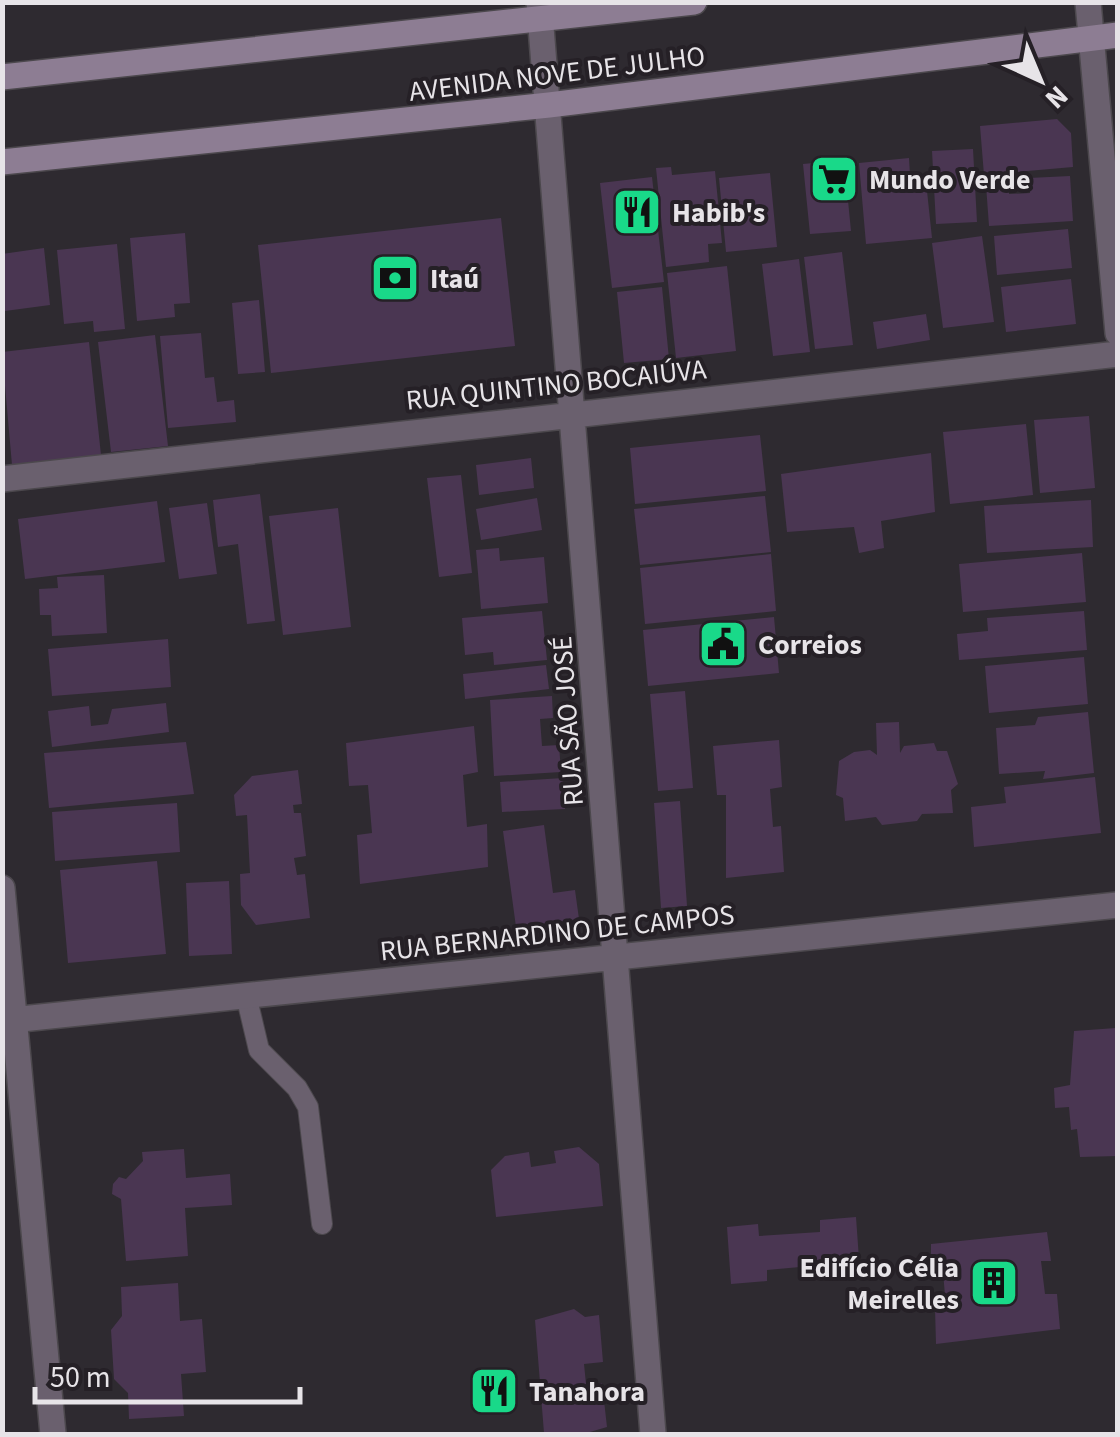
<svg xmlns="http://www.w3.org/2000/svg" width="1120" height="1437" font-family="'Source Sans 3',sans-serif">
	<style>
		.building { fill: #4a3652 }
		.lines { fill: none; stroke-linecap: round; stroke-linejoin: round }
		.service-casing { stroke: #4c484d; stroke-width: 22 }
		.minor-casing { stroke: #4c484d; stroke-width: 28 }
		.secondary-casing { stroke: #4c484d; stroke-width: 28 }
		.service { stroke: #6a606e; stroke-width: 20 }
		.minor { stroke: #6a606e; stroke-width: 25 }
		.secondary { stroke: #8d7d93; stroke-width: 25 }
		.labels { text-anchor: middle; stroke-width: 8; stroke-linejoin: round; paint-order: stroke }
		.street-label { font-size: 28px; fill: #e7e4e8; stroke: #252026 }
		.poi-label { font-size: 28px; font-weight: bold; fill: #e7e4e8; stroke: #252026; text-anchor: start }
	</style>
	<rect width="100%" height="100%" fill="#2e2a30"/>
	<path class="building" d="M 1057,119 L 1071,133 L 1073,167 L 984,175 L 980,126 Z
		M 973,149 L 977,222 L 936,224 L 932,151 Z
		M 909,158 L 911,192 L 927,191 L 932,238 L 866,244 L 859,163 Z
		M 844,160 L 851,231 L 810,234 L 803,164 Z
		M 671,167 L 672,175 L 715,171 L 722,243 L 708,244 L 709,262 L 666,267 L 656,168 Z
		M 770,173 L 777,247 L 726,252 L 719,178 Z
		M 1070,176 L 1073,221 L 989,226 L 986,185 L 1009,183 L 1009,194 L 1030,193 L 1029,178 Z
		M 652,177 L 664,282 L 612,288 L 600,183 Z
		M 501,218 L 515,346 L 271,373 L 258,245 Z
		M 1068,229 L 1072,268 L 997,275 L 994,236 Z
		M 185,233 L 190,303 L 174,304 L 175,317 L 137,321 L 130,238 Z
		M 982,236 L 994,322 L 943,328 L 932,243 Z
		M 117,244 L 125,329 L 94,332 L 93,321 L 64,324 L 57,250 Z
		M 44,248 L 50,305 L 5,311 L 2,254 Z
		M 842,252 L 853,345 L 815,349 L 804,257 Z
		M 799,259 L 810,352 L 773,356 L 762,264 Z
		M 727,266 L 736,351 L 676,358 L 667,273 Z
		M 1071,279 L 1076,324 L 1006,332 L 1001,287 Z
		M 662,287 L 669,359 L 624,363 L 617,292 Z
		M 259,300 L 265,372 L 238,374 L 232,303 Z
		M 926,314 L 930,340 L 877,349 L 873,322 Z
		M 201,333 L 205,378 L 214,377 L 217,402 L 234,400 L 236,422 L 168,428 L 160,336 Z
		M 155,335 L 168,446 L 111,452 L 98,342 Z
		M 89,342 L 101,455 L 12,465 L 2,352 Z
		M 1089,416 L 1095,488 L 1040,493 L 1034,420 Z
		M 1026,424 L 1033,495 L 950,504 L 943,432 Z
		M 760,435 L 766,491 L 635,504 L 630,448 Z
		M 931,453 L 935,512 L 881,521 L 884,548 L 859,553 L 854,527 L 787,532 L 781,474 Z
		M 531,458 L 534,488 L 479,495 L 476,465 Z
		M 461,475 L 472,573 L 439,577 L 427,478 Z
		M 260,494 L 275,621 L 247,624 L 238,544 L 218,547 L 213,500 Z
		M 765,496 L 771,552 L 640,565 L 634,509 Z
		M 537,498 L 542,530 L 481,540 L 476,509 Z
		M 1091,500 L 1093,547 L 987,553 L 984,506 Z
		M 157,501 L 165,562 L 25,579 L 18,519 Z
		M 207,503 L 217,574 L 179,579 L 169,508 Z
		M 338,508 L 351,627 L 283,635 L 269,516 Z
		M 499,548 L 500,561 L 544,557 L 548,603 L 481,609 L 476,550 Z
		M 1082,553 L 1086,602 L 963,612 L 959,564 Z
		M 771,554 L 776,611 L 645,624 L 640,568 Z
		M 104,575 L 107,633 L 52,636 L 51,615 L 40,615 L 39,589 L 58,588 L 57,577 Z
		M 542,611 L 547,660 L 494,665 L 493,652 L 465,655 L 462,618 Z
		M 1084,611 L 1087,650 L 959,660 L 957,634 L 988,631 L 987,618 Z
		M 774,617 L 779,673 L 648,686 L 643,630 Z
		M 168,639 L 171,687 L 52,696 L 48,649 Z
		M 1084,657 L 1088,704 L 989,713 L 985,666 Z
		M 546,665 L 549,689 L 465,699 L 463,674 Z
		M 685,691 L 693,788 L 658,791 L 650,694 Z
		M 552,696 L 553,718 L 540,719 L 542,746 L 559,745 L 561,772 L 494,776 L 490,700 Z
		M 166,703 L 169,732 L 52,747 L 48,711 L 89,706 L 91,726 L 108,724 L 112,709 Z
		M 1088,712 L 1094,773 L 1043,779 L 1045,771 L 999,774 L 996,728 L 1035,725 L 1038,717 Z
		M 899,722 L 900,753 L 904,746 L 934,743 L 937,751 L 947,751 L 958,784 L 951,790 L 953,813 L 922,814 L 917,821 L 882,825 L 876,817 L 845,821 L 843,798 L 836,795 L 839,761 L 854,752 L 870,750 L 877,755 L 876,723 Z
		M 474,726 L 478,772 L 463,775 L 467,827 L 487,824 L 488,867 L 360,884 L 357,835 L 372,833 L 368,785 L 349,786 L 346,743 Z
		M 779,740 L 782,787 L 770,789 L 773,827 L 781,826 L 784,872 L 726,878 L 726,795 L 717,795 L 713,746 Z
		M 186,742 L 194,794 L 49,808 L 44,753 Z
		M 298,770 L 302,804 L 293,805 L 294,813 L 301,813 L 306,856 L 294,858 L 297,875 L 305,874 L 310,918 L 256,925 L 241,905 L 240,874 L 250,873 L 247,815 L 236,816 L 234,795 L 252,776 Z
		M 1095,777 L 1101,833 L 974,847 L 971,807 L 1006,803 L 1004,787 Z
		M 563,778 L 565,809 L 502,812 L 500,782 Z
		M 680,801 L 687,906 L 661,908 L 654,803 Z
		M 177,803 L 180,852 L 55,861 L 52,812 Z
		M 544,825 L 553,893 L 575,890 L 579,919 L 516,927 L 503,831 Z
		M 157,861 L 166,954 L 68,963 L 60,870 Z
		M 229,881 L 232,954 L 189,956 L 186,883 Z
		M 1116,1028 L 1118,1156 L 1080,1157 L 1077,1129 L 1071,1130 L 1069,1107 L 1055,1108 L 1054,1088 L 1070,1085 L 1074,1031 Z
		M 579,1147 L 599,1164 L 603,1206 L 496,1217 L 491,1170 L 505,1156 L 529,1152 L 531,1167 L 556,1163 L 554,1151 Z
		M 184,1149 L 186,1178 L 230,1174 L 232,1205 L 185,1208 L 188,1256 L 126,1261 L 121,1199 L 112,1194 L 113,1184 L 119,1177 L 126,1179 L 143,1161 L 142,1152 Z
		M 856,1217 L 860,1273 L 823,1276 L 822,1265 L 767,1270 L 767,1281 L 731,1284 L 727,1227 L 758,1224 L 759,1236 L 820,1232 L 820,1220 Z
		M 1047,1232 L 1051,1261 L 1041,1261 L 1045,1294 L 1057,1294 L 1060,1329 L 936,1344 L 935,1308 L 946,1307 L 943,1272 L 931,1273 L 931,1244 Z
		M 178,1283 L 180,1321 L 202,1319 L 206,1372 L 181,1374 L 184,1416 L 129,1419 L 128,1393 L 114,1379 L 111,1330 L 122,1316 L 121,1287 Z
		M 574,1309 L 585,1317 L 599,1315 L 603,1362 L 584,1364 L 586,1384 L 602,1383 L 607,1427 L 583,1434 L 544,1433 L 535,1320 Z"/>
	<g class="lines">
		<g class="service-casing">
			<path id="service" d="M 246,995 L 259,1050 L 297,1088 L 308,1107 L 322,1224"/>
		</g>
		<g class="minor-casing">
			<path id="minor" d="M 539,2 L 653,1434
				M 1088,2 L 1118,333
				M 2,479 L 1118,354
				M 2,888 L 53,1434
				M 2,1021 L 1118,905"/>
		</g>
		<g class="secondary-casing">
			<path id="secondary" d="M 2,77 L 694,2
				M 2,162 L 549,105 L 1118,35"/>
		</g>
		<use href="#service" class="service"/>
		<use href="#minor" class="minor"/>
		<use href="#secondary" class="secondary"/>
	</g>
	<defs>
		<g id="supermarket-square" transform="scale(2.5)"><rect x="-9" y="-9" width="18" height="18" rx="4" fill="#19d989" stroke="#252026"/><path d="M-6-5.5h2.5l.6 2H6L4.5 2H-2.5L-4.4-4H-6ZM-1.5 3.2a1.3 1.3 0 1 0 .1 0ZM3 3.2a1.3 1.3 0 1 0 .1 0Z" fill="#111"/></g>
		<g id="restaurant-square" transform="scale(2.5)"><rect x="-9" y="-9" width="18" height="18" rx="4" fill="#19d989" stroke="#252026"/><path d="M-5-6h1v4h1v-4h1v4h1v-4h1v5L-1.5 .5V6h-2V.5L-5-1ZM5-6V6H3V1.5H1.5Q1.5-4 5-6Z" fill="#111"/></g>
		<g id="bank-square" transform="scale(2.5)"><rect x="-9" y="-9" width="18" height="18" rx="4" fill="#19d989" stroke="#252026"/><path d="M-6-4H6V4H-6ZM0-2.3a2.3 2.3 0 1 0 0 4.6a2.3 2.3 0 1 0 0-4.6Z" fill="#111"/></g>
		<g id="civic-square" transform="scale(2.5)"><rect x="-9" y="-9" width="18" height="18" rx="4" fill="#19d989" stroke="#252026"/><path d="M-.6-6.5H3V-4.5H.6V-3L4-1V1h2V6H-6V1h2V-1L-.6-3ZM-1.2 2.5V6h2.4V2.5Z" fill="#111"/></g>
		<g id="building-square" transform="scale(2.5)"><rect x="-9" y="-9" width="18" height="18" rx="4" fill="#19d989" stroke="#252026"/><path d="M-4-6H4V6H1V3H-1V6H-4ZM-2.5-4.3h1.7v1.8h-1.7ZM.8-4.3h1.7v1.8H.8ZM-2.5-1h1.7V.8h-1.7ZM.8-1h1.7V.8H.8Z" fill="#111"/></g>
	</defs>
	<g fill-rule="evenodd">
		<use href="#supermarket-square" x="834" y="179"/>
		<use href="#restaurant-square" x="637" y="212"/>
		<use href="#bank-square" x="395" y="278"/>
		<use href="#civic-square" x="723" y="644"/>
		<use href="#building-square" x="994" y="1283"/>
		<use href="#restaurant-square" x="494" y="1391"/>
	</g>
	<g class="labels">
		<g class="street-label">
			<text transform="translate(557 73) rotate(-7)" y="10">AVENIDA NOVE DE JULHO</text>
			<text transform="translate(556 384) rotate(-6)" y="10">RUA QUINTINO BOCAIÚVA</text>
			<text transform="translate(567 721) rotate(-94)" y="10">RUA SÃO JOSÉ</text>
			<text transform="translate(557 932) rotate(-6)" y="10">RUA BERNARDINO DE CAMPOS</text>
		</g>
		<g class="poi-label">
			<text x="869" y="189">Mundo Verde</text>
			<text x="672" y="222">Habib's</text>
			<text x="430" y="288">Itaú</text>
			<text x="758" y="654">Correios</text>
			<text x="959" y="1277" text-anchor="end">Edifício Célia<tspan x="959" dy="32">Meirelles</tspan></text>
			<text x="529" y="1401">Tanahora</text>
		</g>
	</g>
	<rect width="1120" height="1437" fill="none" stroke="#e7e4e8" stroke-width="10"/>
	<g transform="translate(1040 80) rotate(136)" stroke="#252026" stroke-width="8" paint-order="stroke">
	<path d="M0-8L18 38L0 25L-18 38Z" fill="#e7e4e8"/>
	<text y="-15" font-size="28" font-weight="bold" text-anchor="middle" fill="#e7e4e8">N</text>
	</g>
	<path d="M35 1387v15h265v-15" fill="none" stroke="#e7e4e8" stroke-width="5"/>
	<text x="50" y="1387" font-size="30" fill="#e7e4e8" stroke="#252026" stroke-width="8" paint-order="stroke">50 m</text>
</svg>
